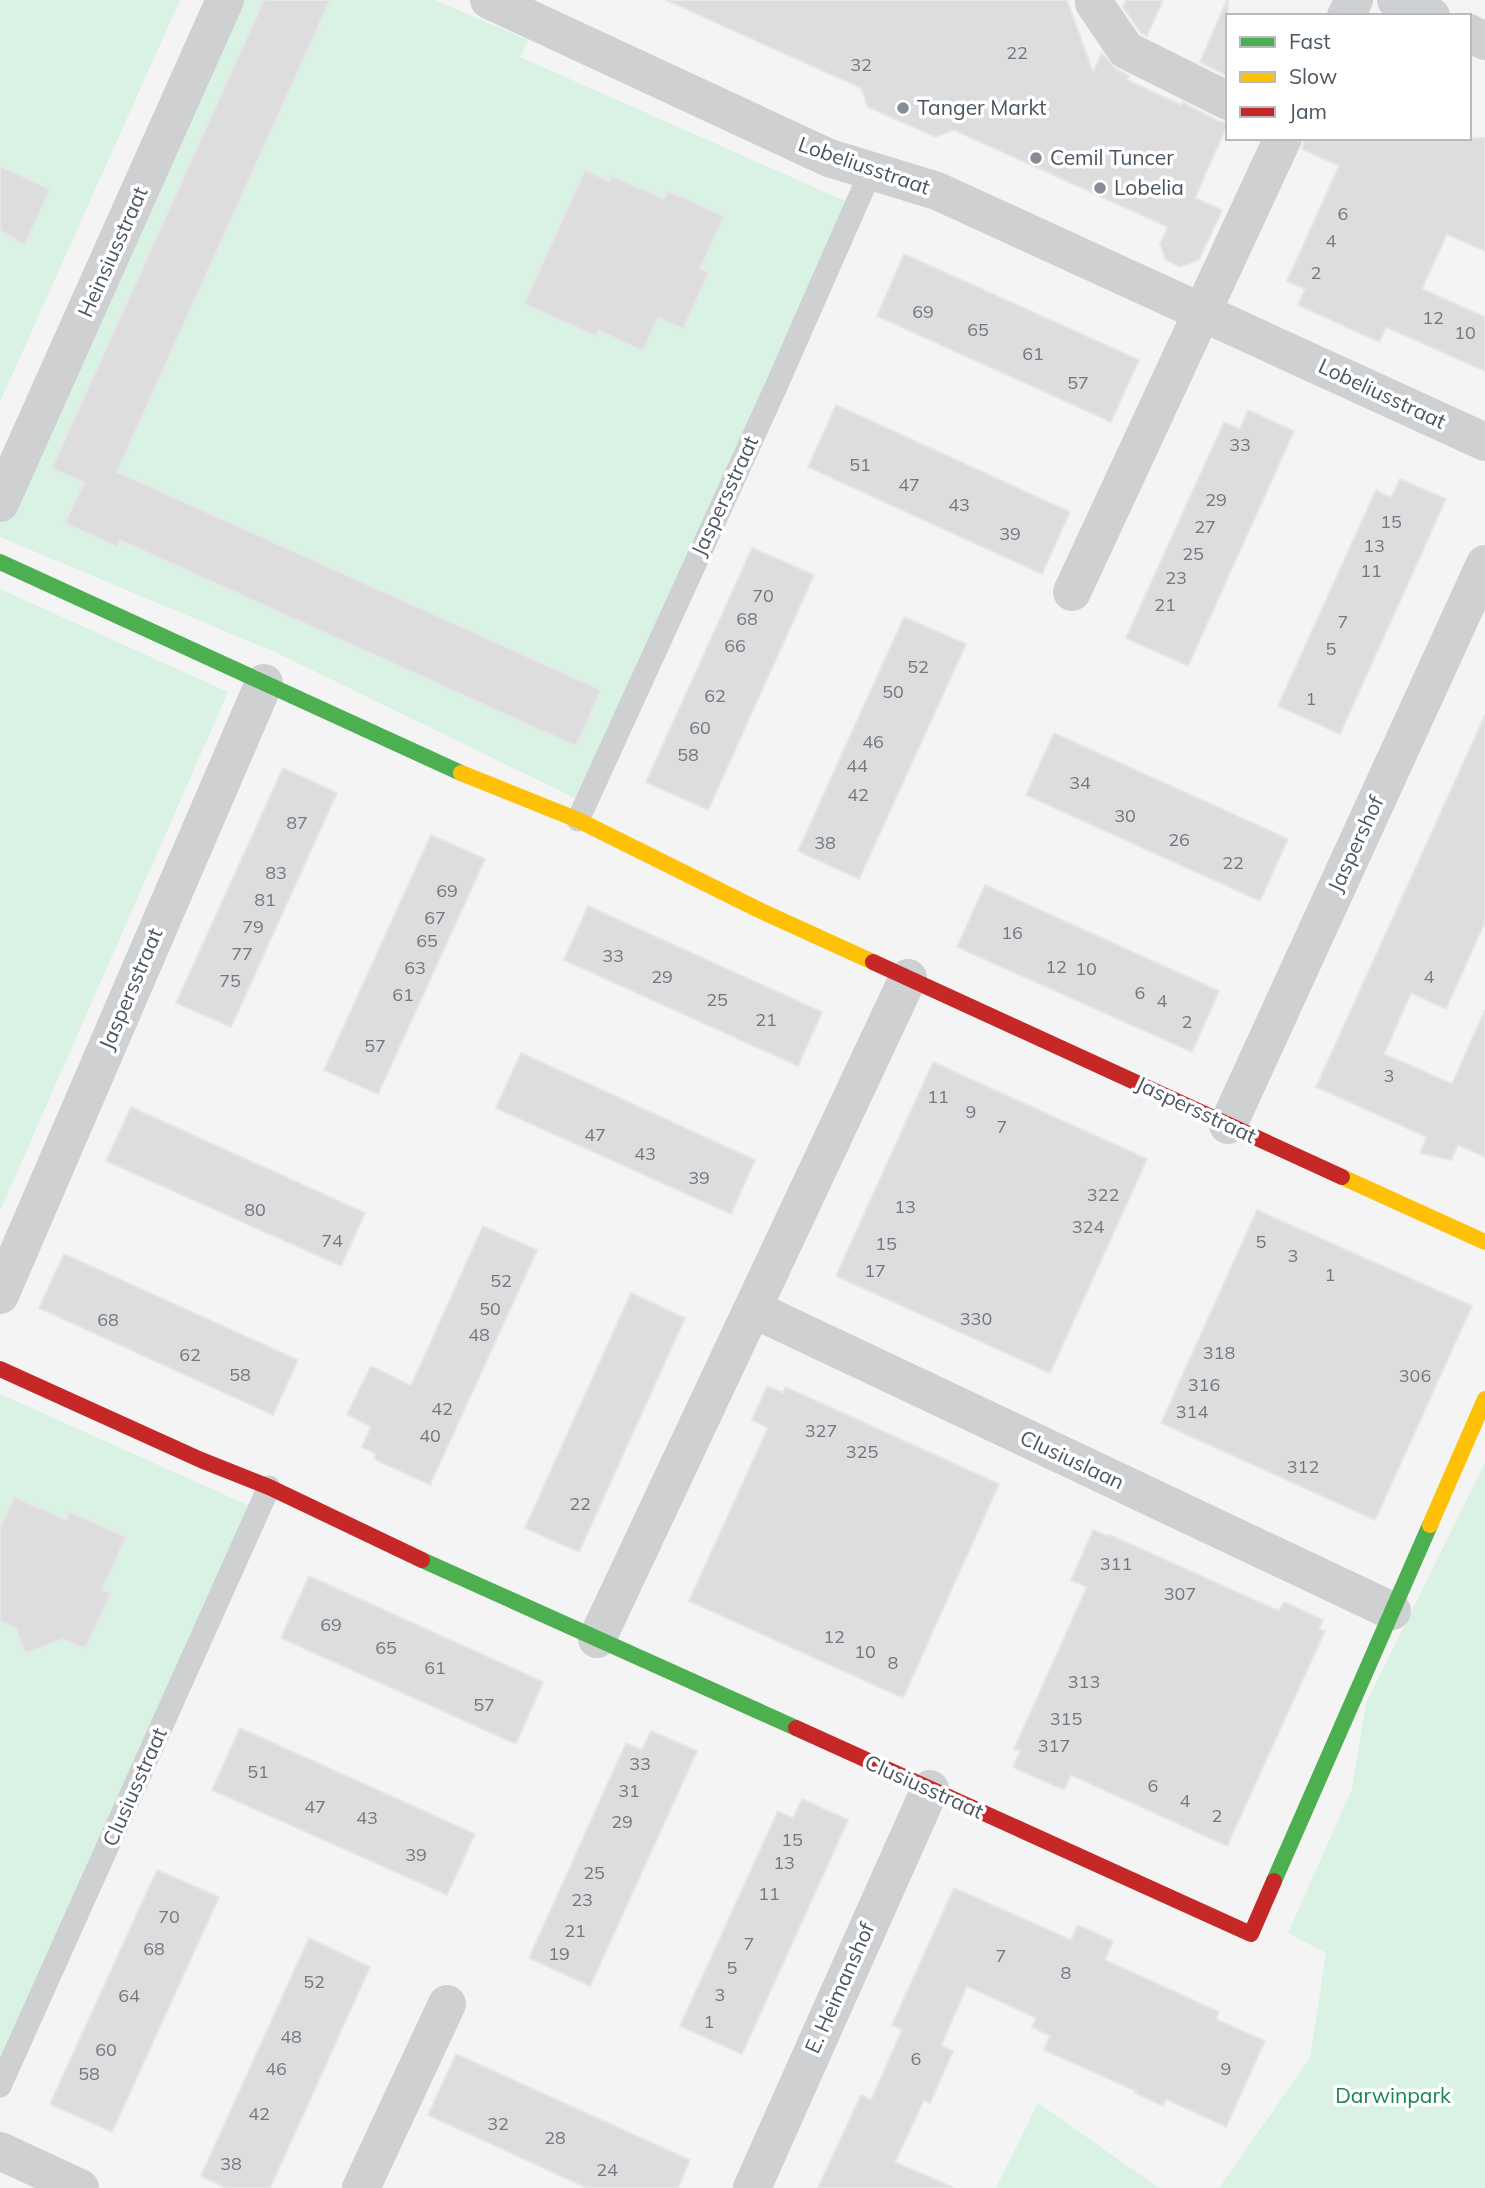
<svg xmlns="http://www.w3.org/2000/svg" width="1485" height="2188" font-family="Mulish,sans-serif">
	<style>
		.green { fill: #d9f2e3 }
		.building { fill: #ddddde; stroke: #e5e6e7; stroke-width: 2 }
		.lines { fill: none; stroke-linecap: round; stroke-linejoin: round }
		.lane { stroke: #ced0d2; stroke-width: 23 }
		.street { stroke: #ced0d2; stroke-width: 38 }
		.fast { stroke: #4caf50; stroke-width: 16 }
		.slow { stroke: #ffc107; stroke-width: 16 }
		.jam { stroke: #c62828; stroke-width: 16 }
		.poi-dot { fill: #868d94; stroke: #fff; stroke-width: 2.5 }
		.labels { text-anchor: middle; stroke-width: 7; stroke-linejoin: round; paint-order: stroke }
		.number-label { font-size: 18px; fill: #707881 }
		.poi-label { font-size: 21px; fill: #4a5661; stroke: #fff; text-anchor: start }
		.street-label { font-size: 21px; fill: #4a5661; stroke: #fff }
		.park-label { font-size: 21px; fill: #17864f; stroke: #fff }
	</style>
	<rect width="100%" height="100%" fill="#f4f4f4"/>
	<path class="green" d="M 0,0 L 180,0 L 0,402 Z
		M 234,0 L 435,0 L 528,40 L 520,57 L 852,204 L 585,803 L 277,653 L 0,537 L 0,522 Z
		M 0,589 L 228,692 L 0,1211 Z
		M 0,1394 L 252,1507 L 262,1519 L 0,2100 Z
		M 1485,1463 L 1485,2188 L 1219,2188 L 1310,2058 L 1326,1953 L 1288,1933 L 1352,1789 L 1366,1703 Z
		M 1038,2103 L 1159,2188 L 996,2188 Z"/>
	<path class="building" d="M 264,0 L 330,0 L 117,472 L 601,690 L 576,746 L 120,540 L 117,547 L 65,523 L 84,483 L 52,468 Z
		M 666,0 L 1067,0 L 1093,72 L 1102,53 L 1116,69 L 1129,76 L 1127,80 L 1181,105 L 1182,102 L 1218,121 L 1228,123 L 1195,198 L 1222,210 L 1199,260 L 1180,267 L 1166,260 L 1160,244 L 1168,227 L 954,130 L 935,137 L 868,107 L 861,88 Z
		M 1126,0 L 1163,0 L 1147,36 L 1141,33 L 1123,7 Z
		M 1227,0 L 1228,0 L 1228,76 L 1200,62 Z
		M 1305,138 L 1485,138 L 1485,251 L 1447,234 L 1422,289 L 1485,317 L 1485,371 L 1386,327 L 1379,342 L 1298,305 L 1305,289 L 1287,281 L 1339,166 L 1302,149 Z
		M 0,166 L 50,189 L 25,245 L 0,230 Z
		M 585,170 L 609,181 L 612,176 L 664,199 L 668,191 L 724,216 L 700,269 L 709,272 L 683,329 L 658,317 L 643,351 L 598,330 L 596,336 L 524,304 Z
		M 904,254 L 1139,360 L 1111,422 L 877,316 Z
		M 836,405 L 1070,512 L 1042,574 L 808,467 Z
		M 1248,410 L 1294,431 L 1188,666 L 1126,638 L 1224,422 L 1240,429 Z
		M 1400,479 L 1446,499 L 1340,734 L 1278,706 L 1376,490 L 1391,498 Z
		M 752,548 L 814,575 L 708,810 L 646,782 Z
		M 904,617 L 966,644 L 859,879 L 798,851 Z
		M 1485,715 L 1485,922 L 1446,1009 L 1411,993 L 1384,1054 L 1452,1084 L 1485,1010 L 1485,1157 L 1458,1145 L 1451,1160 L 1420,1153 L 1427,1137 L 1316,1087 Z
		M 1054,733 L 1288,839 L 1260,901 L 1026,795 Z
		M 283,768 L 337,793 L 231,1027 L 176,1003 Z
		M 431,835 L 485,859 L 378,1094 L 324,1070 Z
		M 985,885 L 1219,991 L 1192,1052 L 957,947 Z
		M 588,906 L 822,1012 L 798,1066 L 564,960 Z
		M 521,1053 L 755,1160 L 731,1214 L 496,1108 Z
		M 933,1062 L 1147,1159 L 1050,1373 L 836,1276 Z
		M 131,1107 L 365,1213 L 341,1266 L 106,1161 Z
		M 1257,1210 L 1472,1306 L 1375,1520 L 1161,1423 Z
		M 483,1226 L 537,1250 L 430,1485 L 374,1459 L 376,1454 L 362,1447 L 371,1427 L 347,1414 L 371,1366 L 411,1386 Z
		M 64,1254 L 298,1360 L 273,1415 L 39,1308 Z
		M 631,1293 L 685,1318 L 579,1552 L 525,1528 Z
		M 767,1386 L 783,1393 L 786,1387 L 999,1484 L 903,1698 L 689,1601 L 768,1428 L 752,1420 Z
		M 14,1497 L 66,1520 L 70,1512 L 126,1537 L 102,1590 L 111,1593 L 85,1649 L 63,1639 L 25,1653 L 16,1628 L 0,1621 L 0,1528 Z
		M 1093,1530 L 1110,1537 L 1110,1535 L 1279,1611 L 1284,1602 L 1323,1620 L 1319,1629 L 1325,1631 L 1227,1846 L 1071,1775 L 1064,1790 L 1013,1767 L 1020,1751 L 1014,1749 L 1087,1587 L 1071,1580 Z
		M 309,1576 L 543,1682 L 516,1744 L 281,1638 Z
		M 240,1728 L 475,1834 L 447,1895 L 212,1790 Z
		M 651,1731 L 697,1751 L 590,1986 L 529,1958 L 626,1743 L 642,1750 Z
		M 802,1799 L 848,1820 L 742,2054 L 680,2026 L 778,1811 L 793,1818 Z
		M 157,1870 L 219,1897 L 112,2132 L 50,2104 Z
		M 954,1888 L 1071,1940 L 1078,1925 L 1113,1941 L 1105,1960 L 1219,2012 L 1216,2019 L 1265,2041 L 1226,2127 L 1166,2099 L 1163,2106 L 1135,2093 L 1136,2091 L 1044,2050 L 1050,2036 L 1032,2027 L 1036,2018 L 967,1986 L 941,2046 L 953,2051 L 930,2103 L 924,2100 L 895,2162 L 954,2188 L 818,2188 L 861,2095 L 871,2100 L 902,2030 L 892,2025 Z
		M 309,1938 L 370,1967 L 270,2188 L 226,2188 L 201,2176 Z
		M 456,2054 L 690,2160 L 678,2188 L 587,2188 L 428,2115 Z"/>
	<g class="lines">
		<path class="lane" d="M 578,820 L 775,389 L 871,171
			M 0,2086 L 269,1487"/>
		<path class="street" d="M 489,0 L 829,158 L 937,191 L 1485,442
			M 1095,0 L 1094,3 L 1126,50 L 1228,101
			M 1396,0 L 1431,16
			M 1346,16 L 1354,0
			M 1469,33 L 1485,41
			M 0,503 L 225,0
			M 1072,592 L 1283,138
			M 1228,1125 L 1485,564
			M 0,1295 L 264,683
			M 753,1309 L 1392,1611
			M 597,1639 L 908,978
			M 0,2151 L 80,2188
			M 361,2188 L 447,2004
			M 752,2188 L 930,1789"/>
		<path class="fast" d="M 0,562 L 461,773
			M 422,1560 L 796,1728
			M 1274,1881 L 1430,1525"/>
		<path class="slow" d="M 461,773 L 578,820 L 759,910 L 873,962
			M 1342,1177 L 1485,1242
			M 1430,1525 L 1485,1399"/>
		<path class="jam" d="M 873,962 L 1342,1177
			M 0,1369 L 201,1460 L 269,1487 L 422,1560
			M 796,1728 L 1251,1934 L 1274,1881"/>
	</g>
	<g class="poi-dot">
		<circle cx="903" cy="108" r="7"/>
		<circle cx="1036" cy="158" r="7"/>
		<circle cx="1100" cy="188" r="7"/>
	</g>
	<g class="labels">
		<g class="number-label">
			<text x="1017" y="59">22</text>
			<text x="861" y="71">32</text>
			<text x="1343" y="220">6</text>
			<text x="1331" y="247">4</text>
			<text x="1316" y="279">2</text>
			<text x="923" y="318">69</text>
			<text x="1433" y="324">12</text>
			<text x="978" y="336">65</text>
			<text x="1465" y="339">10</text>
			<text x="1033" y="360">61</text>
			<text x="1078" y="389">57</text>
			<text x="1240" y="451">33</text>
			<text x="860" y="471">51</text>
			<text x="909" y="491">47</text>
			<text x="1216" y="506">29</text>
			<text x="959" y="511">43</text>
			<text x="1391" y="528">15</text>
			<text x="1205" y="533">27</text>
			<text x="1010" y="540">39</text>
			<text x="1374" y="552">13</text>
			<text x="1193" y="560">25</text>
			<text x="1371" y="577">11</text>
			<text x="1176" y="584">23</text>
			<text x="763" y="602">70</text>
			<text x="1165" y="611">21</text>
			<text x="747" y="625">68</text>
			<text x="1343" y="628">7</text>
			<text x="735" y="652">66</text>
			<text x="1331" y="655">5</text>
			<text x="918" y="673">52</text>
			<text x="893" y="698">50</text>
			<text x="715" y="702">62</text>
			<text x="1311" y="705">1</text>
			<text x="700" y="734">60</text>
			<text x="873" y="748">46</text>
			<text x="688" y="761">58</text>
			<text x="857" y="772">44</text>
			<text x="1080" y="789">34</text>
			<text x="858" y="801">42</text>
			<text x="1125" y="822">30</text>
			<text x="297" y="829">87</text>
			<text x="1179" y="846">26</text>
			<text x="825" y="849">38</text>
			<text x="1233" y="869">22</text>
			<text x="276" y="879">83</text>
			<text x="447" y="897">69</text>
			<text x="265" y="906">81</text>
			<text x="435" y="924">67</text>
			<text x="253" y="933">79</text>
			<text x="1012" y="939">16</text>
			<text x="427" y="947">65</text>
			<text x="242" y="960">77</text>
			<text x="613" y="962">33</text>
			<text x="1056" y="973">12</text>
			<text x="415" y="974">63</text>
			<text x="1086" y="975">10</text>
			<text x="662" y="983">29</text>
			<text x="1429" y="983">4</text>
			<text x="230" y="987">75</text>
			<text x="1140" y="999">6</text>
			<text x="403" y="1001">61</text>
			<text x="717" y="1006">25</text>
			<text x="1162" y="1007">4</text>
			<text x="766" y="1026">21</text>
			<text x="1187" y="1028">2</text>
			<text x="375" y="1052">57</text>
			<text x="1389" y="1082">3</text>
			<text x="938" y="1103">11</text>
			<text x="971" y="1118">9</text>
			<text x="1002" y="1133">7</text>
			<text x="595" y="1141">47</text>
			<text x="645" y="1160">43</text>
			<text x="699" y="1184">39</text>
			<text x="1103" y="1201">322</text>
			<text x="905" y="1213">13</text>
			<text x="255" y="1216">80</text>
			<text x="1088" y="1233">324</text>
			<text x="332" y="1247">74</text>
			<text x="1261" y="1248">5</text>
			<text x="886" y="1250">15</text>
			<text x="1293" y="1262">3</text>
			<text x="875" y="1277">17</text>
			<text x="1330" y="1281">1</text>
			<text x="501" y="1287">52</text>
			<text x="490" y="1315">50</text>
			<text x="976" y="1325">330</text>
			<text x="108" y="1326">68</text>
			<text x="479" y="1341">48</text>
			<text x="1219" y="1359">318</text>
			<text x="190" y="1361">62</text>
			<text x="240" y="1381">58</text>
			<text x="1415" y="1382">306</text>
			<text x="1204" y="1391">316</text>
			<text x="442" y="1415">42</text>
			<text x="1192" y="1418">314</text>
			<text x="821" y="1437">327</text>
			<text x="430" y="1442">40</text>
			<text x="862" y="1458">325</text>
			<text x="1303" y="1473">312</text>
			<text x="580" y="1510">22</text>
			<text x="1116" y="1570">311</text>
			<text x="1180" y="1600">307</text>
			<text x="331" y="1631">69</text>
			<text x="834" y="1643">12</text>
			<text x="386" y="1654">65</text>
			<text x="865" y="1658">10</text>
			<text x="893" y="1669">8</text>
			<text x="435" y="1674">61</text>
			<text x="1084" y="1688">313</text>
			<text x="484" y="1711">57</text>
			<text x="1066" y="1725">315</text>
			<text x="1054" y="1752">317</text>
			<text x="640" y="1770">33</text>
			<text x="258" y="1778">51</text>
			<text x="1153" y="1792">6</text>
			<text x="629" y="1797">31</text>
			<text x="1185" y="1807">4</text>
			<text x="315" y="1813">47</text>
			<text x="1217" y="1822">2</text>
			<text x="367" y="1824">43</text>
			<text x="622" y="1828">29</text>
			<text x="792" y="1846">15</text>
			<text x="416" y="1861">39</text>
			<text x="784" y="1869">13</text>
			<text x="594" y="1879">25</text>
			<text x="769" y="1900">11</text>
			<text x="582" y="1906">23</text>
			<text x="169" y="1923">70</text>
			<text x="575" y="1937">21</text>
			<text x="749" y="1950">7</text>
			<text x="154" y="1955">68</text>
			<text x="559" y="1960">19</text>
			<text x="1001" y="1962">7</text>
			<text x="732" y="1974">5</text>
			<text x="1066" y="1979">8</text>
			<text x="314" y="1988">52</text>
			<text x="720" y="2001">3</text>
			<text x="129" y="2002">64</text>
			<text x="709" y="2028">1</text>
			<text x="291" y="2043">48</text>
			<text x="106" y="2056">60</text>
			<text x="916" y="2065">6</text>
			<text x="276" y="2075">46</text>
			<text x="1226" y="2075">9</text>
			<text x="89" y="2080">58</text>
			<text x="259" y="2120">42</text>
			<text x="498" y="2130">32</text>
			<text x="555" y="2144">28</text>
			<text x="231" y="2170">38</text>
			<text x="607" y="2176">24</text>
		</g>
		<g class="poi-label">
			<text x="917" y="115">Tanger Markt</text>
			<text x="1050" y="165">Cemil Tuncer</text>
			<text x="1114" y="195">Lobelia</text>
		</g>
		<g class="street-label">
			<text transform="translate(864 166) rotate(19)" y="7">Lobeliusstraat</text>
			<text transform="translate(113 252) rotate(-66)" y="7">Heinsiusstraat</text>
			<text transform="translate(1382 394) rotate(25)" y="7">Lobeliusstraat</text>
			<text transform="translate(725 496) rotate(-65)" y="7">Jaspersstraat</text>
			<text transform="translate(1356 844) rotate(-65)" y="7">Jaspershof</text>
			<text transform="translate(131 989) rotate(-67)" y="7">Jaspersstraat</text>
			<text transform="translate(1196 1110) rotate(25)" y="7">Jaspersstraat</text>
			<text transform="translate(1072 1460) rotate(25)" y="7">Clusiuslaan</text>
			<text transform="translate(135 1787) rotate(-66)" y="7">Clusiusstraat</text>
			<text transform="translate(924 1787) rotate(24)" y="7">Clusiusstraat</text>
			<text transform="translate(840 1988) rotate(-66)" y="7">E. Heimanshof</text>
		</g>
		<g class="park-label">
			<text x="1393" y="2103">Darwinpark</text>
		</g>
	</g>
	<rect x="1226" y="14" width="245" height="126" fill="#ffffff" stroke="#b7bbc0" stroke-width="2"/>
	<rect x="1240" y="37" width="35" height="10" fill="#4caf50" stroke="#b7bbc0" stroke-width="2"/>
	<text x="1289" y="49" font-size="21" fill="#4a5661">Fast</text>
	<rect x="1240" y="72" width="35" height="10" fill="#ffc107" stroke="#b7bbc0" stroke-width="2"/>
	<text x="1289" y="84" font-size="21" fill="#4a5661">Slow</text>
	<rect x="1240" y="107" width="35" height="10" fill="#c62828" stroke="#b7bbc0" stroke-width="2"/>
	<text x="1289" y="119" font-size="21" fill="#4a5661">Jam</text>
</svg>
